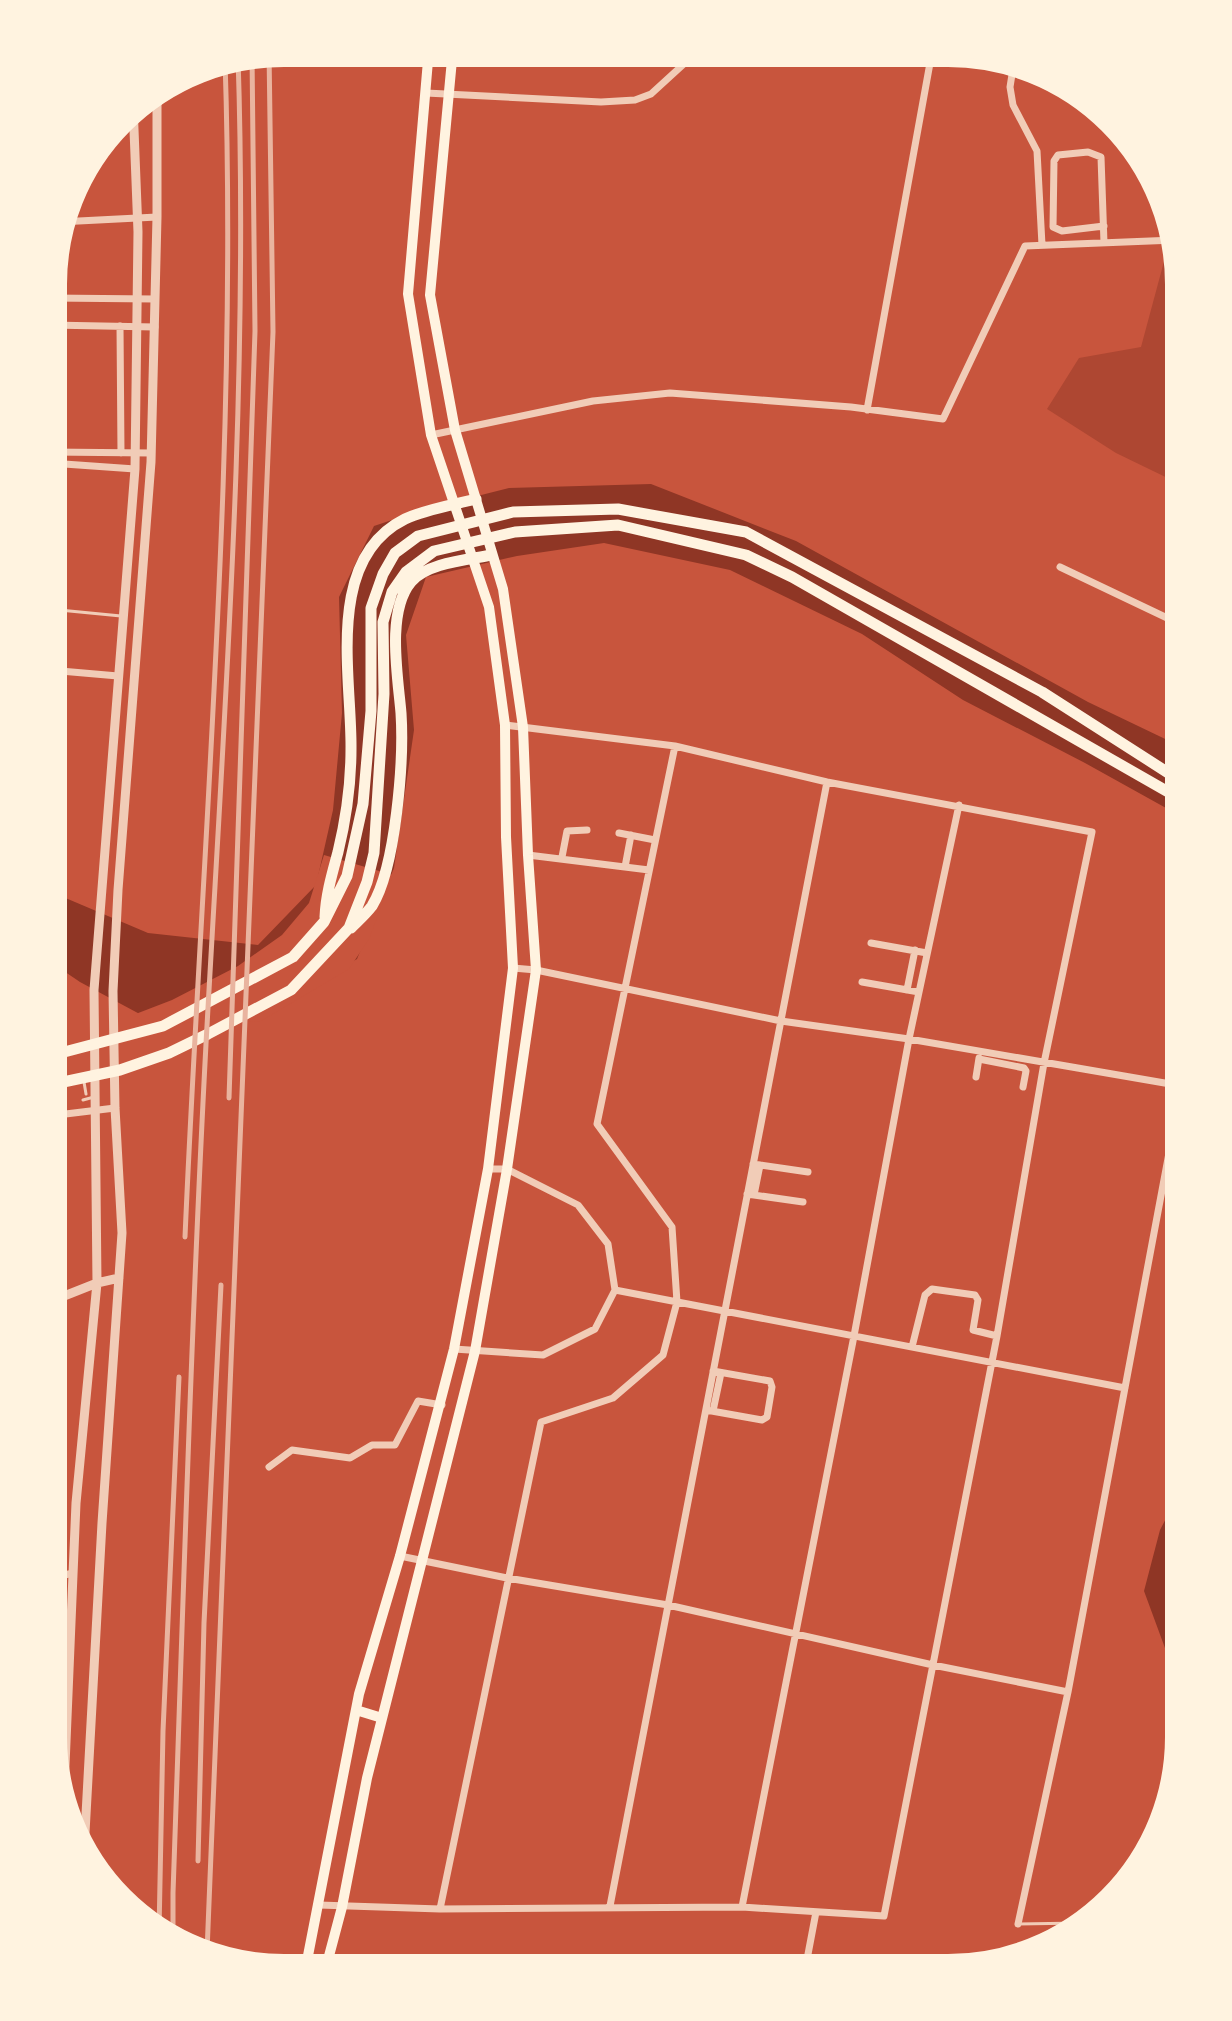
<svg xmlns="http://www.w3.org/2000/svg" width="1232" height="2021" font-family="Literata,serif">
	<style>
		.green { fill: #ae4732 }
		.water { fill: #8f3625 }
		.pier { fill: #c8553d }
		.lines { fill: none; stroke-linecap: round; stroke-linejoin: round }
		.service { stroke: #f1ccb7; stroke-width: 3 }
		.minor { stroke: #f1ccb7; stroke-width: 7 }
		.tertiary { stroke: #f1ccb7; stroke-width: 9 }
		.secondary { stroke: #fff3e0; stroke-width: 10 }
		.primary { stroke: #fff3e0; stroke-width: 11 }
		.rail { stroke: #e9b49f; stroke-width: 5 }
		.rim { fill: none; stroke: #fff3e0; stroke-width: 10 }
	</style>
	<rect width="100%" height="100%" fill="#c8553d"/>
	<path class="green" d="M 1166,254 L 1178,255 L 1184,284 L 1182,485 L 1116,453 L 1047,409 L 1079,358 L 1141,347 Z"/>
	<path class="water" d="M 651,484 L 796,541 L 1088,702 L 1184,748 L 1184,818 L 1085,763 L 963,700 L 862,634 L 730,570 L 604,543 L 517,556 L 426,577 L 406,635 L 414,730 L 394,868 L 357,959 L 260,1017 L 149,1019 L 80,982 L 49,961 L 49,891 L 148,933 L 258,945 L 316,885 L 333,810 L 342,713 L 339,597 L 374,526 L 422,510 L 509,488 Z
		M 1184,1484 L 1183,1697 L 1144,1591 L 1160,1530 Z"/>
	<path class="pier" d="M 324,855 L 393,875 L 369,939 L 349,969 L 261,1021 L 149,1023 L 133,1015 L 172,1000 L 238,966 L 282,935 L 309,903 Z"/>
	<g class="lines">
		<path class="service" d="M 49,609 L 121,616
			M 84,1082 L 86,1094
			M 83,1100 L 94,1097
			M 1018,1924 L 1081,1923"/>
		<path class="minor" d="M 1014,62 L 1010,87 L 1013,105 L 1037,151 L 1042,245
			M 426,93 L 601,102 L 635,100 L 651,94 L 698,51
			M 59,222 L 157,217
			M 1104,226 L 1062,231 L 1053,227 L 1054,161 L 1058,155 L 1088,152 L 1101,157 L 1104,243
			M 50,298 L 155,299
			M 50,325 L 155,327
			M 120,326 L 121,453
			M 867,410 L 932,52
			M 431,435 L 593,401 L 670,393 L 851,407 L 943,419 L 1025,246 L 1175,240
			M 50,452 L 151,453
			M 50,463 L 135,469
			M 1060,567 L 1184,626
			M 49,670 L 118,676
			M 619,833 L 655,840
			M 528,855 L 649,870
			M 562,857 L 567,831 L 587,830
			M 625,867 L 631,835
			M 871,943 L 927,953
			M 513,968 L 536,970 L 781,1021 L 909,1039 L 1182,1086
			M 862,982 L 919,992
			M 907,990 L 915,950
			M 979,1059 L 1024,1068 L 1026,1071 L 1023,1087
			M 976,1077 L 979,1058
			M 49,1116 L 115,1108
			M 753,1164 L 808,1172
			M 747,1194 L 803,1202
			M 754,1195 L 760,1165
			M 615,1290 L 1125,1388
			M 912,1347 L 925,1295 L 932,1289 L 975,1295 L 978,1300 L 973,1330 L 997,1336
			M 454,1349 L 543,1355 L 595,1329 L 615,1290 L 608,1244 L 578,1205 L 507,1169 L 488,1169
			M 706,1410 L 762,1420 L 767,1417 L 772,1387 L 770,1381 L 713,1371
			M 713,1411 L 721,1373
			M 269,1467 L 292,1450 L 350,1458 L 372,1445 L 395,1445 L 418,1401 L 442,1405
			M 400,1556 L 507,1578 L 668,1605 L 933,1665 L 1068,1692
			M 48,1579 L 73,1573
			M 319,1905 L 440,1909 L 742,1907 L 884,1916 L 997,1336 L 1044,1063 L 1092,832 L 827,782 L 675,746 L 505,725
			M 610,1906 L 827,782
			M 742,1907 L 854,1336 L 909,1039 L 959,805
			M 440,1909 L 541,1422 L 613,1398 L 663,1355 L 677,1302 L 672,1227 L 597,1124 L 675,746
			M 1018,1924 L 1068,1692 L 1184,1073
			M 306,1962 L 326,1966 L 389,1971
			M 770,1972 L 805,1970 L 816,1912"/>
		<path class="tertiary" d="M 49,1302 L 97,1283 L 119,1278
			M 63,1813 L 76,1503 L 97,1283 L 94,990 L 135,469 L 138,232 L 133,104
			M 84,1851 L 102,1523 L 122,1233 L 115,1108 L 113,991 L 118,890 L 151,462 L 157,217 L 157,89"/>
		<path class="secondary" d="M 356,1710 L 382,1718
			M 305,1971 L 359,1694 L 400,1556 L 454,1349 L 488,1169 L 513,968 L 506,837 L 505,725 L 489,607 L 431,435 L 408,294 L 429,49
			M 325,1971 L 342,1907 L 367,1778 L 475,1351 L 507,1169 L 536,970 L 528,855 L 523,727 L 503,589 L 455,430 L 430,295 L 453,49"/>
		<path class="primary" d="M 325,917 C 326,894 332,874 338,852 C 346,819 351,782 351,749 C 352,677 324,559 405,519 C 426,509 453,505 476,499
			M 351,928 C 358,921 366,914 372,906 C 396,867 404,760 401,713 C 398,677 386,612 411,582 C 427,563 467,560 491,555
			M 49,1056 L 163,1026 L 293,957 L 324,922 L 347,876 L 363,804 L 371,711 L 371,608 L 383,574 L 395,553 L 418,536 L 513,512 L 618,509 L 746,532 L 1042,692 L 1184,783
			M 49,1085 L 120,1070 L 169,1053 L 208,1034 L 291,990 L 349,928 L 367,882 L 374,853 L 384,694 L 383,622 L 392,592 L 406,572 L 434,551 L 515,532 L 618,525 L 746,555 L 792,577 L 1184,801"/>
		<path class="rail" d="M 229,1098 L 255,331 L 252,54
			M 185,1237 C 202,845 238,452 225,60
			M 198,1861 L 204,1623 L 221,1285
			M 159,1932 L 163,1731 L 179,1377
			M 173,1938 L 173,1893 C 183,1610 191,1327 206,1044 C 224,716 249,386 238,57
			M 207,1952 L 273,332 L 269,51"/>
	</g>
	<path d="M0 0H1232V2021H0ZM284 62H948A222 222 0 0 1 1170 284V1737A222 222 0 0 1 948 1959H284A222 222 0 0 1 62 1737V284A222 222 0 0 1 284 62Z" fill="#fff3e0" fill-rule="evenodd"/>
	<path class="rim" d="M284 62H948A222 222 0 0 1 1170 284V1737A222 222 0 0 1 948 1959H284A222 222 0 0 1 62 1737V284A222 222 0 0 1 284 62Z"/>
</svg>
